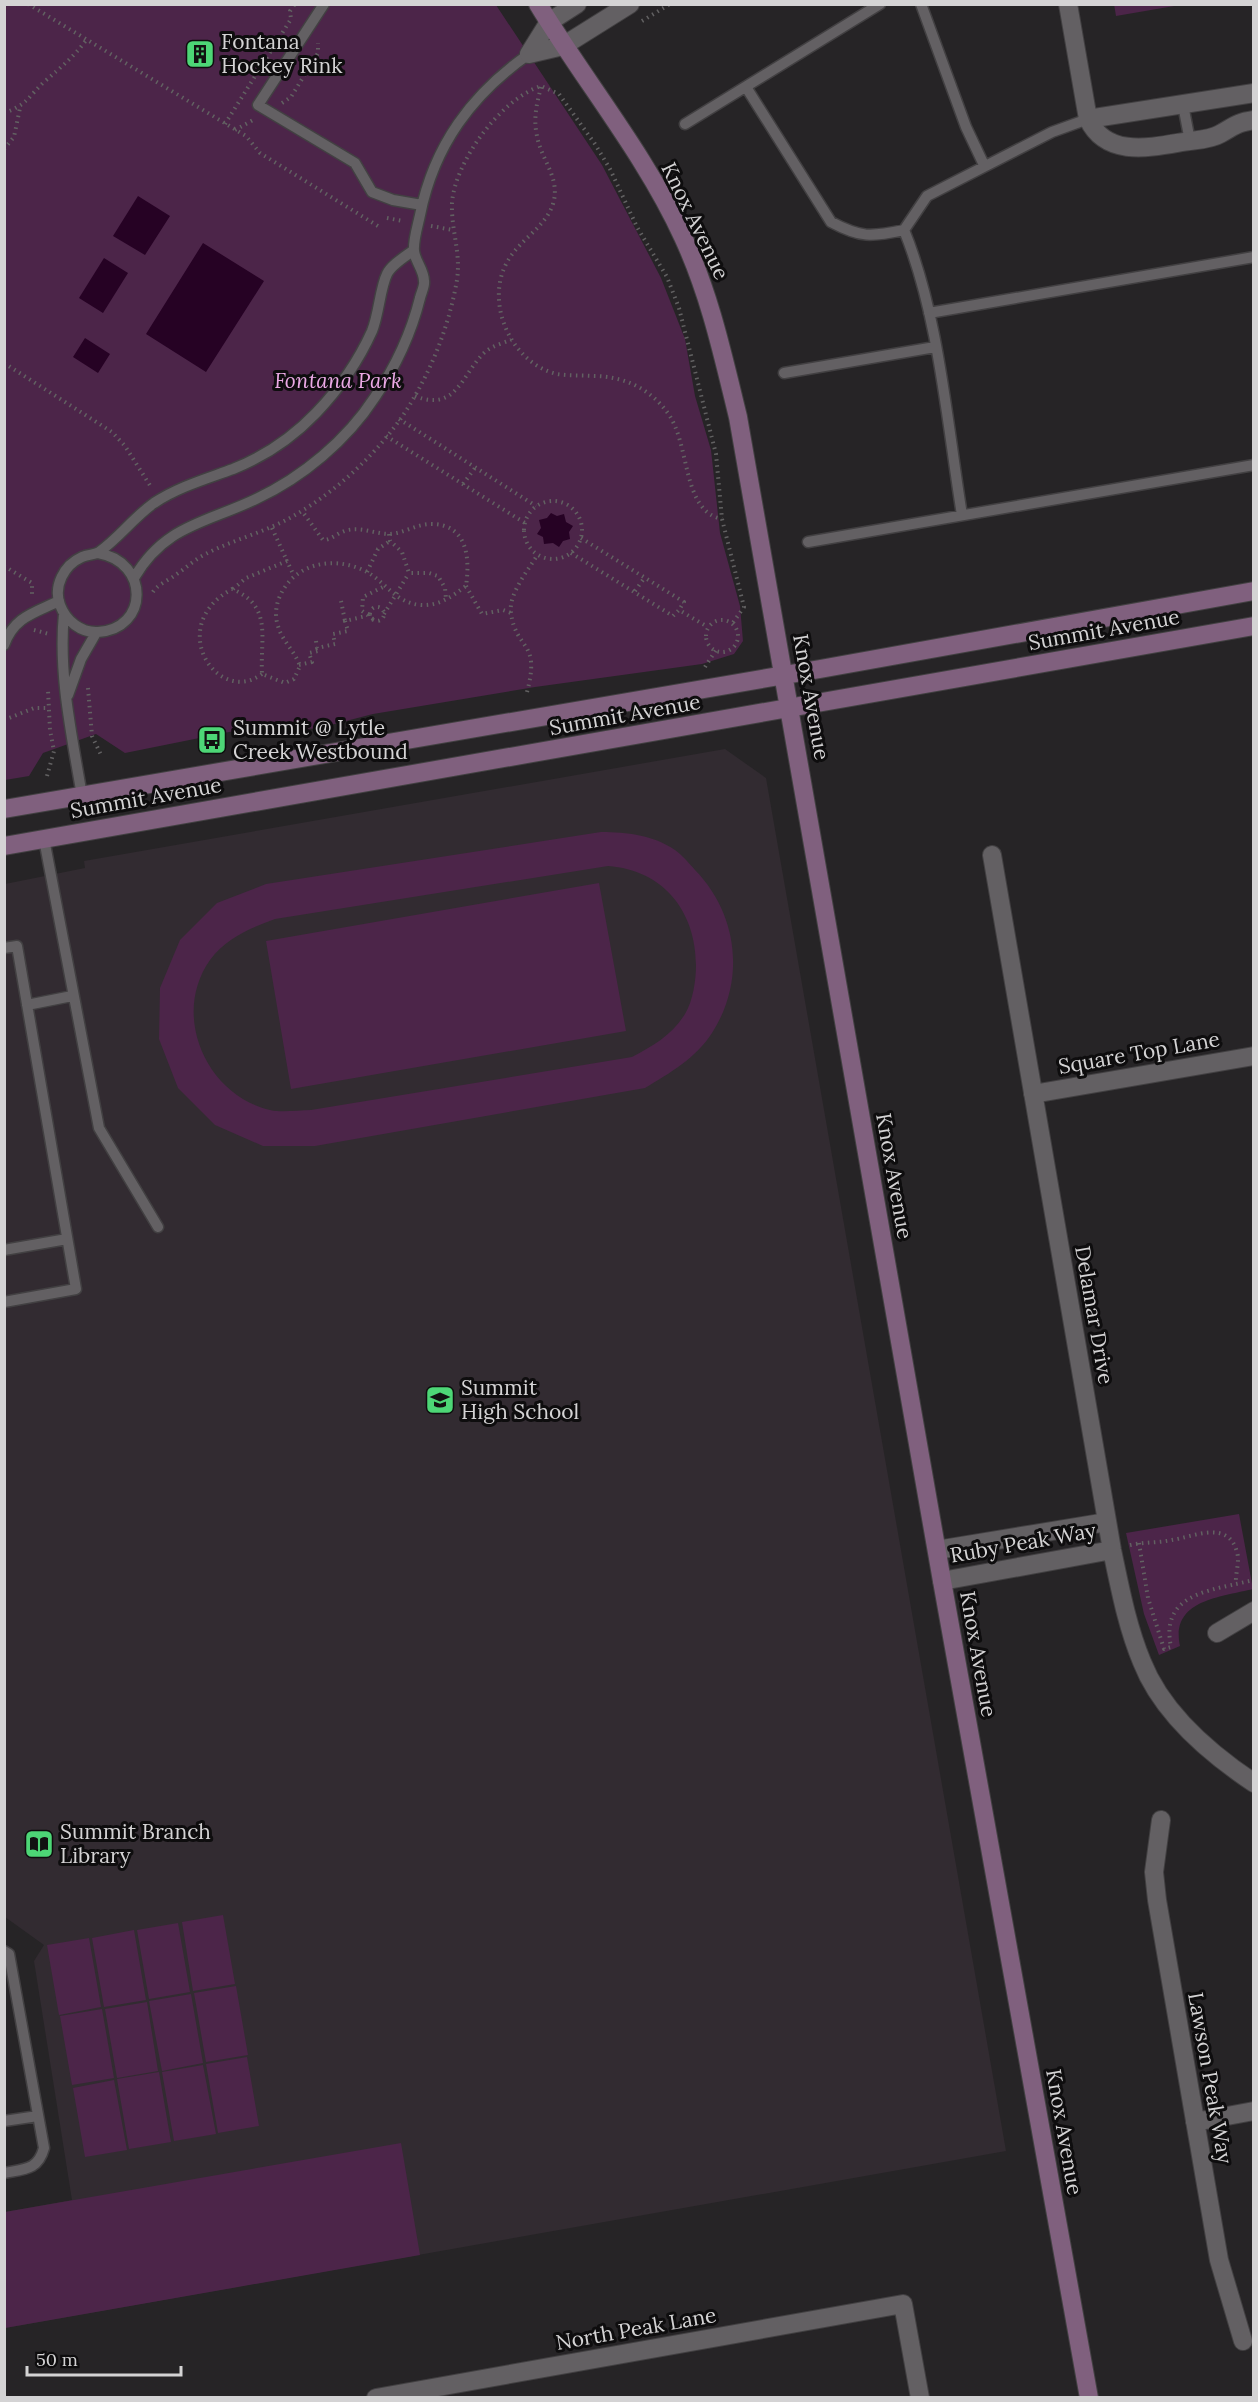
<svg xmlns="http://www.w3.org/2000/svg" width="1258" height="2402" font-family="Lora,serif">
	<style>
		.built { fill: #322b31 }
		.green { fill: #4c2549; fill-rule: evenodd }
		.water { fill: #260224 }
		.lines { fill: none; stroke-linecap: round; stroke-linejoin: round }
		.lane-casing { stroke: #424042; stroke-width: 13 }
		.street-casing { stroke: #424042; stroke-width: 20 }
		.secondary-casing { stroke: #424042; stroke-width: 20 }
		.path { stroke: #626162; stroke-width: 4; stroke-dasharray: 1.5 4.5; stroke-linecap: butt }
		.lane { stroke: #636063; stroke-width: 10 }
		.street { stroke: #636063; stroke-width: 18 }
		.secondary { stroke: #80607e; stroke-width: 18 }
		.labels { text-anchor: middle; stroke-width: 6; stroke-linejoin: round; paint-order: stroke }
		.poi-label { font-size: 21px; fill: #d4d3d4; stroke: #0e0d0e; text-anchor: start }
		.street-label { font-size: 21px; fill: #d4d3d4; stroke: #0e0d0e }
		.park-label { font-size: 21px; font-style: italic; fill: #eba9e5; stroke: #0e0d0e }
	</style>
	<rect width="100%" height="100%" fill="#262426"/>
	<path class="built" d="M 725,749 L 766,778 L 1006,2151 L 5,2328 L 5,2212 L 72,2200 L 34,1961 L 44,1945 L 5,1917 L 5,884 L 85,868 L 84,861 Z"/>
	<path class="green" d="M 1114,4 L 1180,4 L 1180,5 L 1116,16 Z
		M 5,5 L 496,5 L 602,165 L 661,278 L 685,339 L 695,396 L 711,450 L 720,533 L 740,606 L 743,641 L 734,654 L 702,664 L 535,687 L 373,714 L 315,729 L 278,726 L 244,729 L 125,753 L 96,734 L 43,753 L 29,776 L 5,780 Z
		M 601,832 C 627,832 653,835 675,850 C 682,855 689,863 695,870 C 738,914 746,980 712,1033 C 696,1058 670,1073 645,1088 L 315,1146 L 263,1146 L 215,1125 L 178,1088 L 159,1039 L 160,988 L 180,940 L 217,903 L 266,884 ZM 608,866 C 663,870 696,911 696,965 C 696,980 693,1001 685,1014 C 672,1035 653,1046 632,1057 L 311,1110 C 299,1110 282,1113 270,1110 C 206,1095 171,1015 210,960 C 227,937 251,928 275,919 Z
		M 599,883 L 626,1031 L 291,1089 L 266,941 Z
		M 1239,1514 L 1253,1589 C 1221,1597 1170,1600 1180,1646 L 1159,1655 L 1144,1614 L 1126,1533 Z
		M 223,1915 L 235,1984 L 193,1991 L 182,1922 Z
		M 178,1923 L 190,1992 L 149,1999 L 137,1930 Z
		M 134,1930 L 146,2000 L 104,2007 L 92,1938 Z
		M 89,1938 L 101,2007 L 59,2015 L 47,1945 Z
		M 236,1986 L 248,2055 L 206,2062 L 194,1993 Z
		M 191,1994 L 203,2063 L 162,2071 L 149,2001 Z
		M 147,2002 L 158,2071 L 117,2078 L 105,2009 Z
		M 102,2009 L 114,2078 L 72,2085 L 60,2016 Z
		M 247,2057 L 259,2126 L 218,2133 L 206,2064 Z
		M 203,2065 L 216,2134 L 174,2141 L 162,2072 Z
		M 159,2072 L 171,2142 L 129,2149 L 117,2079 Z
		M 114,2080 L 127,2150 L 85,2157 L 73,2088 Z
		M 401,2143 L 420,2255 L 5,2328 L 5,2212 Z"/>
	<path class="water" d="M 138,196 L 170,216 L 145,255 L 113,236 Z
		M 203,243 L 264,281 L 206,372 L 146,334 Z
		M 104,258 L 128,273 L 103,313 L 79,298 Z
		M 85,338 L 110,354 L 98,373 L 73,357 Z
		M 551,513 L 557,516 L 564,514 L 566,522 L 573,526 L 569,532 L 570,539 L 563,541 L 559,547 L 553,543 L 544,544 L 543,537 L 537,534 L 541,528 L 539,520 L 547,518 Z"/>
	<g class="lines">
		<g class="lane-casing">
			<path id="lane" d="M 324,4 L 258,105 L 355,163 L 372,192 L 393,200 L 422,205
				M 921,4 L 966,127 L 984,165
				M 746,87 L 831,222 C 861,238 871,237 904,230 L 927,196 L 1052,132 L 1088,119
				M 1183,105 L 1190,141
				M 685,124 L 880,4
				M 904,230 C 939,316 947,423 962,515
				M 929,313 L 1254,257
				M 784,373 L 935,347
				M 808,542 L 1254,465
				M 98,553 C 150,562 149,629 98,632 C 81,633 66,621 60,605 C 53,586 64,565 82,557 C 88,554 95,555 99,552 C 119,538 134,517 154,503 C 178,487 206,479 233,469 C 263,457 293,437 316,413 C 339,389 358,362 372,331 C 379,314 380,288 387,274 C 391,265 406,256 414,250
				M 134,578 C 165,525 206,523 256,499 C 303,477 347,440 375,397 C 396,366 411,334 420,298 C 421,293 425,286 424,281 C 424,270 415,261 414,251 C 413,240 418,225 420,215 C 434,145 472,94 529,54
				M 64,613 C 58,674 72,736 82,796
				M 4,645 C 14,617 34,613 59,601
				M 68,695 L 81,659 L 96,633
				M 44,839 L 99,1128 L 158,1227
				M 4,948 L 17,946 L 76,1289 L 4,1302
				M 27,1005 L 72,996
				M 4,1250 L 67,1239
				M 4,1951 L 9,1954 L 44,2148 C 38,2170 25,2169 4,2173
				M 4,2121 L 38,2116"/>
		</g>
		<g class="street-casing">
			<path id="street" d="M 1068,4 L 1088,119 C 1106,157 1148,148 1183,142 C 1194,140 1210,140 1220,134 C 1235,126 1235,123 1254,120
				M 529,54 L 563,46 L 630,4
				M 529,54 L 549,22 L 577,4
				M 1088,119 L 1254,93
				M 992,855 L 1112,1550 C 1120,1588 1127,1626 1142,1662 C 1162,1713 1209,1753 1254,1783
				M 1033,1094 L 1254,1056
				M 937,1550 L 1107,1522
				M 942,1581 L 1112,1550
				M 1217,1633 L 1254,1611
				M 1161,1820 L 1154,1872 L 1157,1900 L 1219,2260 L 1243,2341
				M 1195,2122 L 1254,2111
				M 376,2398 L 903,2304 L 920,2398"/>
		</g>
		<g class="secondary-casing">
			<path id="secondary" d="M 538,4 C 585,82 645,154 683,237 C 710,295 723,356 738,417 L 942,1581 L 1089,2398
				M 4,809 L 820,669 L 1254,591
				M 4,846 L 1254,626"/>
		</g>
		<path class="path" d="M 28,4 L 246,136 L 260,153 L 378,226
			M 642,21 L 670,4
			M 541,87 C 537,103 533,118 537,136 C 541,160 561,178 553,204 C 543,234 507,243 500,282 C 493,320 518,365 557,374 C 569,376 581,375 593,376 C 623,376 649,388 667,412 C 691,443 681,511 722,519
			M 282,103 L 291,97 L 318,53 L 318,43
			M 4,113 C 27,105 28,97 44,82 C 61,67 73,58 87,39
			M 225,124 L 291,19 L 290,11 L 295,4
			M 235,130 L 255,119
			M 4,149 L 14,137 L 20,108
			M 387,218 L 403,221
			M 431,226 L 453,230
			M 4,363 L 112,432 L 125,446 L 151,487
			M 415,396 C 457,413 462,373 485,352 C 492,346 503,343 511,340
			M 399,419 L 536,506
			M 386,436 L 525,523
			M 463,484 L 475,468
			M524 530a29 29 0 1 1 58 0a29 29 0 1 1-58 0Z
			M 272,528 L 287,561
			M 389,534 L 390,541 L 402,552 L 409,573 L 429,573 L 438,576 L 445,588 L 446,599
			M 581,538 L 684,602 L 679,610
			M 571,553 L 673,616 L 679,610 L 708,627
			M 4,566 L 32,583 L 32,596
			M 367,572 L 378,549 L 390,541
			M 466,586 L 482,614 L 503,610 L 511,613
			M 233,589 L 246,578 L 287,561 L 294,576
			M 635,591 L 645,577
			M 153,592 C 157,585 167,581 174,576 C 183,570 191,563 200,557 C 230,540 265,533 295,515 C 342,488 390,442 416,394 C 436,359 450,320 457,280 C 461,251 451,231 452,203 C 455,161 501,99 541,86 L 559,94 L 595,144 L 610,169 L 637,227 L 667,277 L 679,308 L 716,454 L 722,519 L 744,607 L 732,624
			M 341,601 L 345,621
			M370 614a7 7 0 1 1 14 0a7 7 0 1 1-14 0Z
			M 384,614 L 409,573
			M 373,619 L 362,611 L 363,597 L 383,587
			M706 636a16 16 0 1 1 32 0a16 16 0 1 1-32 0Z
			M 34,630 L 49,634
			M 316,641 L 317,648 L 335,644 L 333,634 L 348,631 L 345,621 L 366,616
			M 299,665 L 312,662 L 309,653 L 318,651 L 317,648
			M 705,667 L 716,650
			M 262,674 C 218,707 164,626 232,589 C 273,606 260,637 262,674 L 285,683 L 294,679 L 300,666 C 295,651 282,641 278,626 C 273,611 278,595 288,583 C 307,560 341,558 367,572 C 387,583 395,603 421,605 C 439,606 451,597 466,586 C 470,559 468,524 431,524 C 417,524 404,533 390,534 C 375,534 363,527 348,530 C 338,532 332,540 323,540 L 302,511
			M 88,688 L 92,736 L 102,757
			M 527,692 C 541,640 516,651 511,613 C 508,594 529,569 538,554
			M 4,720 L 34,708 L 48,708
			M 47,776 L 54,751 L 50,730 L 48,690
			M 1139,1543 L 1148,1598 L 1164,1649 L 1171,1647 C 1161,1599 1200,1592 1236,1584
			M 1130,1545 C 1144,1542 1158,1543 1172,1540 C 1193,1537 1228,1519 1237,1552 C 1240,1562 1235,1574 1236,1584 L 1254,1580"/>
		<use href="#lane" class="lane"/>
		<use href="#street" class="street"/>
		<use href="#secondary" class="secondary"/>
	</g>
	<defs>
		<g id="building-square" transform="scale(1.5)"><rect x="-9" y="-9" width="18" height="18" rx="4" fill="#4dd676" stroke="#0e0d0e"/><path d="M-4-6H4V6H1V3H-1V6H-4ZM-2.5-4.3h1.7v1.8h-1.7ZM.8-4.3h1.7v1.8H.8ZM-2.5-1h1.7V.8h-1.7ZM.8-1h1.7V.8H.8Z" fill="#111"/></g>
		<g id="bus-square" transform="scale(1.5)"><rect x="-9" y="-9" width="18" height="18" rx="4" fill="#4dd676" stroke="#0e0d0e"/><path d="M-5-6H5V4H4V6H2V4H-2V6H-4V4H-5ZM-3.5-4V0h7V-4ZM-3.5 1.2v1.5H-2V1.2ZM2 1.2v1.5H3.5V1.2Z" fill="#111"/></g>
		<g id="school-square" transform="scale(1.5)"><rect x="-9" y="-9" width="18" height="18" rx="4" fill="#4dd676" stroke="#0e0d0e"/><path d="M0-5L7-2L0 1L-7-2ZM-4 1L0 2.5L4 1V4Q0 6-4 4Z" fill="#111"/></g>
		<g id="library-square" transform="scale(1.5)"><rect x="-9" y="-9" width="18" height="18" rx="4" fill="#4dd676" stroke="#0e0d0e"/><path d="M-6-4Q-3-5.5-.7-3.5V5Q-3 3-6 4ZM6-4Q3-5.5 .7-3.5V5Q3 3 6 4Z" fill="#111"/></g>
	</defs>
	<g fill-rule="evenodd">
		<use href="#building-square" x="200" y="54"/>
		<use href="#bus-square" x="212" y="740"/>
		<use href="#school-square" x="440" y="1400"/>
		<use href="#library-square" x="39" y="1844"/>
	</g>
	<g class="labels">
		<g class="poi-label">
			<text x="221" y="49">Fontana<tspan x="221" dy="24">Hockey Rink</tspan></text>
			<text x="233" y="735">Summit @ Lytle<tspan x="233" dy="24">Creek Westbound</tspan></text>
			<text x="461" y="1395">Summit<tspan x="461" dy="24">High School</tspan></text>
			<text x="60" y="1839">Summit Branch<tspan x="60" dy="24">Library</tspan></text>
		</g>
		<g class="street-label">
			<text transform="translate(695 221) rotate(64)" y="7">Knox Avenue</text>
			<text transform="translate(1104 630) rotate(-10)" y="7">Summit Avenue</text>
			<text transform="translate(811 697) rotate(80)" y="7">Knox Avenue</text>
			<text transform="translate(625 715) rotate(-10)" y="7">Summit Avenue</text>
			<text transform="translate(146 798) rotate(-10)" y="7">Summit Avenue</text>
			<text transform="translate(1139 1053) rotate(-10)" y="7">Square Top Lane</text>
			<text transform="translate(894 1176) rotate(80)" y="7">Knox Avenue</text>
			<text transform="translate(1094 1315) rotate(80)" y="7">Delamar Drive</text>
			<text transform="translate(1023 1543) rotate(-10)" y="7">Ruby Peak Way</text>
			<text transform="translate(978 1654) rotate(80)" y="7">Knox Avenue</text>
			<text transform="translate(1210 2078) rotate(80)" y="7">Lawson Peak Way</text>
			<text transform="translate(1064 2132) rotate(80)" y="7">Knox Avenue</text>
			<text transform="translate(636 2329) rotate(-10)" y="7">North Peak Lane</text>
		</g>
		<g class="park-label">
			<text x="338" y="388">Fontana Park</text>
		</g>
	</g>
	<rect width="1258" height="2402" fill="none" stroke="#d4d3d4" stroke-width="12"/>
	<path d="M27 2366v9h154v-9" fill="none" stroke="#d4d3d4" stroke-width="3"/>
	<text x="36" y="2366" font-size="18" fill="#d4d3d4" stroke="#0e0d0e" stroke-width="4.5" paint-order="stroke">50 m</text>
</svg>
